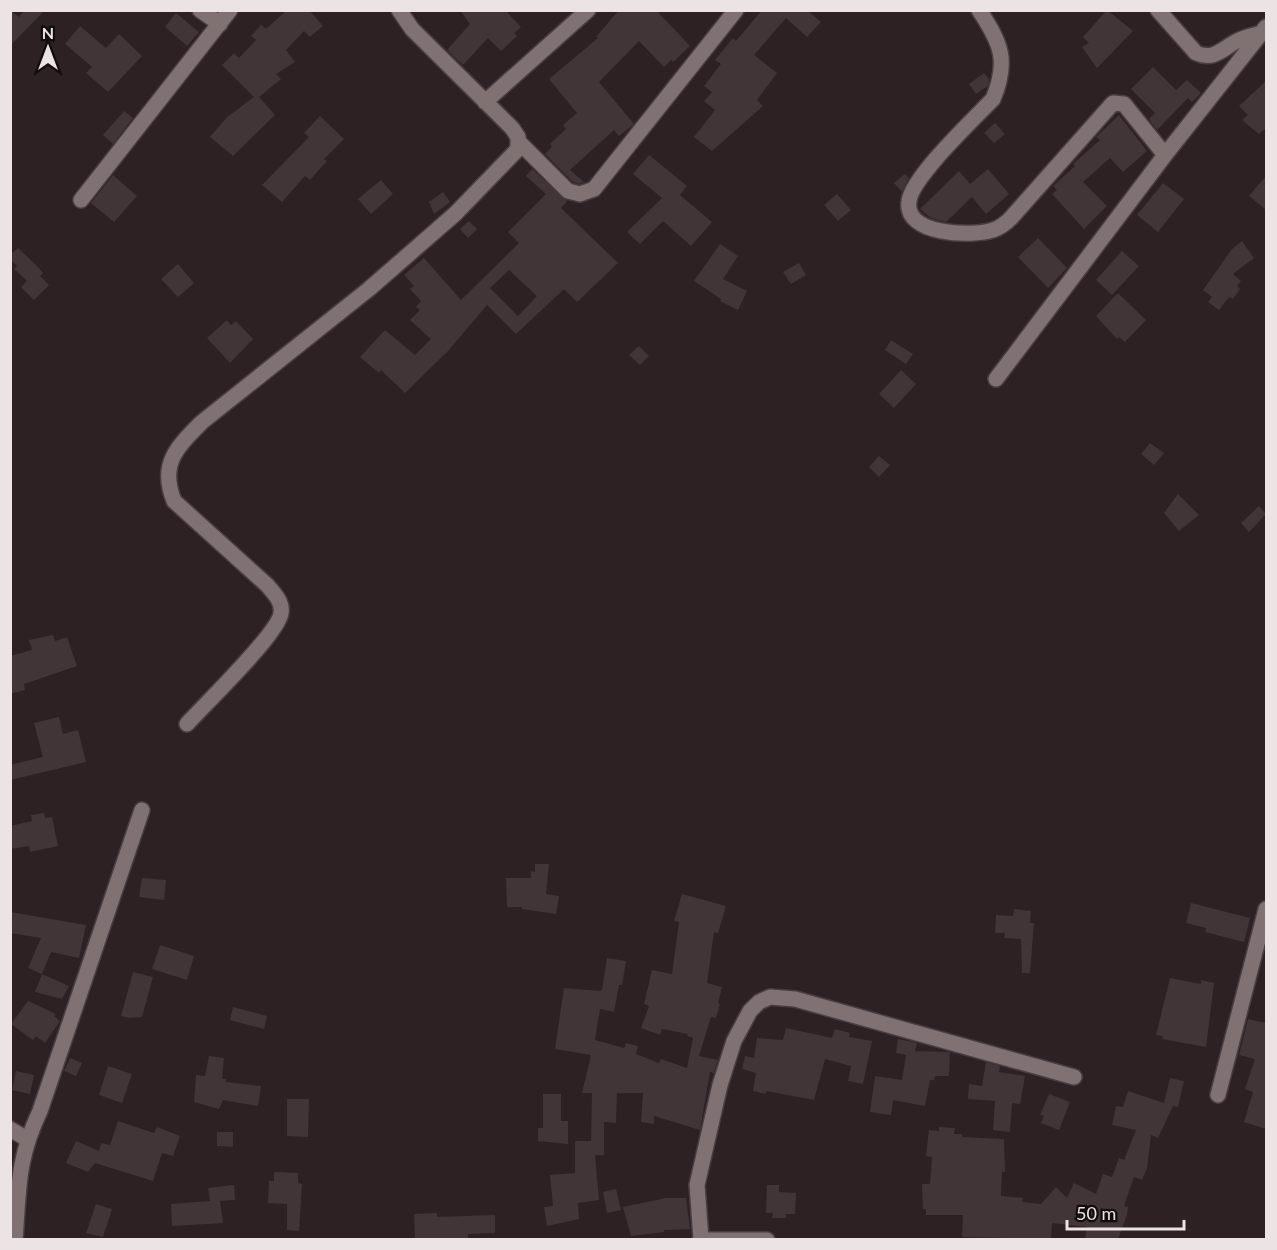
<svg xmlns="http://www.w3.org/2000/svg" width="1277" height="1250" font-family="Lato,sans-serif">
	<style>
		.building { fill: #423537; fill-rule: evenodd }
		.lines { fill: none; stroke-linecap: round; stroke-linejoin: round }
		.minor-casing { stroke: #483e41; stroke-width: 18 }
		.minor { stroke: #807173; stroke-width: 15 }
	</style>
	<rect width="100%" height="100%" fill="#2d2123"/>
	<path class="building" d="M 10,10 L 19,17 L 25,10 L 45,10 L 10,46 Z
		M 287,10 L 309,10 L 323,26 L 310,37 L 304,31 L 286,50 L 295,62 L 276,74 L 281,79 L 259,97 L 275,115 L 233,156 L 210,137 L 227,117 L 254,97 L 222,65 L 234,53 L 239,58 L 256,40 L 251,36 L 261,25 L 266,29 Z
		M 460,10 L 505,10 L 521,27 L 514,33 L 517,36 L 501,51 L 488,38 L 463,65 L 447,50 L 470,24 Z
		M 619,10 L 656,10 L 690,46 L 673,62 L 671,60 L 664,67 L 639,41 L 599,82 L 634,124 L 619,136 L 614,130 L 570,170 L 584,182 L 579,184 L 573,182 L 545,154 L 552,147 L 550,144 L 566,129 L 563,125 L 577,113 L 549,79 L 598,38 L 596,37 Z
		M 762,10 L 807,10 L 821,22 L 807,37 L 786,18 L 754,55 L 777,73 L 757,100 L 763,106 L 712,151 L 694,137 L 715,110 L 704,101 L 712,92 L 704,86 L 721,64 L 715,60 L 733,38 L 736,41 Z
		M 1107,10 L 1133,31 L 1097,68 L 1082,47 L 1089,43 L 1083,37 Z
		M 176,13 L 199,32 L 187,46 L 165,27 Z
		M 80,26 L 106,48 L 119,34 L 142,56 L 108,92 L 86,73 L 92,67 L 65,44 Z
		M 1153,67 L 1176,90 L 1187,80 L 1201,93 L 1192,102 L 1188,98 L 1157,130 L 1149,119 L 1155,113 L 1131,89 Z
		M 984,73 L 989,79 L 988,86 L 976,94 L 969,84 Z
		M 1266,81 L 1266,128 L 1259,134 L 1242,120 L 1248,115 L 1239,106 Z
		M 124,111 L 133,118 L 113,144 L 103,135 Z
		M 1119,115 L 1147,151 L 1123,172 L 1110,158 L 1083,182 L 1107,206 L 1084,229 L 1052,194 L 1057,190 L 1053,186 L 1075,166 L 1073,164 L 1100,140 L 1096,137 Z
		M 320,116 L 344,139 L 324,159 L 327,161 L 310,180 L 305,176 L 282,202 L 262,185 L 309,137 L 304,133 Z
		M 995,123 L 1005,134 L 994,143 L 984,133 Z
		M 649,155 L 687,186 L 680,195 L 712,222 L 691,246 L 663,221 L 640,244 L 627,232 L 662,198 L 633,174 Z
		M 532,169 L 567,201 L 561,208 L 618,263 L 577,302 L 564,289 L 516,334 L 487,305 L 448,351 L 405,393 L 381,370 L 379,373 L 360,357 L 385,330 L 415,355 L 431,339 L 410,320 L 420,310 L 416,307 L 421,301 L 410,289 L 414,286 L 404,275 L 424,258 L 461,300 L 519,243 L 508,232 L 546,194 L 526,176 ZM 509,270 L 537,296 L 518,316 L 490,288 Z
		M 988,169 L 1009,194 L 986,214 L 972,197 L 946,222 L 931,218 L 920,209 L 959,171 L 970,184 Z
		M 905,174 L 909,178 L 902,192 L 894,183 Z
		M 113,175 L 137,196 L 114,222 L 91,203 Z
		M 1266,176 L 1266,210 L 1249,196 Z
		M 381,180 L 393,194 L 371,214 L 358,199 Z
		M 1163,183 L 1184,199 L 1158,232 L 1137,215 Z
		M 443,192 L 450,202 L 434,214 L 429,202 Z
		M 837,194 L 851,210 L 838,221 L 824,205 Z
		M 469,221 L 477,229 L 468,238 L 460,229 Z
		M 1038,238 L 1067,268 L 1048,288 L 1018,257 Z
		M 1242,241 L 1254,258 L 1233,274 L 1241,281 L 1237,286 L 1240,289 L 1233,299 L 1229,297 L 1219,310 L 1208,302 L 1212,297 L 1203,290 L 1232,249 Z
		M 720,244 L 738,256 L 723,279 L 747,291 L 738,310 L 720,301 L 721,299 L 694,281 Z
		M 18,248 L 37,266 L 43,273 L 40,276 L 49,285 L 34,300 L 21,287 L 27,281 L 14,269 L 17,266 L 10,259 L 10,255 Z
		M 1122,251 L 1139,266 L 1112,295 L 1096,280 Z
		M 799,263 L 806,275 L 791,284 L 783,272 Z
		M 178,264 L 194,283 L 178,297 L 161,279 Z
		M 1118,293 L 1146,320 L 1125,342 L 1119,337 L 1117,339 L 1096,316 Z
		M 227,320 L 231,325 L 236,321 L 253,339 L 230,363 L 207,338 Z
		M 891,340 L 913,354 L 906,364 L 885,350 Z
		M 639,346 L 649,356 L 640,365 L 629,355 Z
		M 901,370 L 916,384 L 894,408 L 879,394 Z
		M 1150,443 L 1164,453 L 1154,465 L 1141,454 Z
		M 879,456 L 890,465 L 879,477 L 869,467 Z
		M 1178,494 L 1199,515 L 1179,531 L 1164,513 Z
		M 1259,506 L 1266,514 L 1249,532 L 1241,523 Z
		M 53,635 L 55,641 L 67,637 L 77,666 L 24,684 L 25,690 L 10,694 L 10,656 L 32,650 L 29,640 Z
		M 59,717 L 63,734 L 78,730 L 86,762 L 10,780 L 10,765 L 43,757 L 34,723 Z
		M 44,813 L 45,818 L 52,817 L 58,846 L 30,852 L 29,846 L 10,849 L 10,826 L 32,821 L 31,815 Z
		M 535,864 L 549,864 L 546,894 L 559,896 L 556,914 L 522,909 L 522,907 L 507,907 L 506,878 L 531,878 L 531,871 L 535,872 Z
		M 142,878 L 166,880 L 164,900 L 139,897 Z
		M 682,894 L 726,906 L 718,933 L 714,932 L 707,983 L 722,987 L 718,1003 L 720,1004 L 716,1018 L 711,1017 L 699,1056 L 718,1060 L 714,1073 L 710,1072 L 700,1130 L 654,1116 L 654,1124 L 641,1122 L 643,1093 L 617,1093 L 616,1123 L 604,1122 L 604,1155 L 595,1155 L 599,1200 L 578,1203 L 579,1219 L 547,1226 L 544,1207 L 553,1206 L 550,1175 L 575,1173 L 575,1141 L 591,1141 L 592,1093 L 582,1093 L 591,1055 L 555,1049 L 564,988 L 599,991 L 602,990 L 607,958 L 626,961 L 622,985 L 619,985 L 614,1012 L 600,1009 L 595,1040 L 624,1048 L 626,1043 L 638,1046 L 636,1054 L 659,1063 L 661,1059 L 687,1068 L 693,1038 L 687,1036 L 688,1034 L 662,1029 L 660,1035 L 641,1028 L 649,1006 L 644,1004 L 652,970 L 672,974 L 679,922 L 674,921 Z
		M 1191,903 L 1250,918 L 1244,942 L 1205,932 L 1206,928 L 1186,923 Z
		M 1014,909 L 1031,911 L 1030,923 L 1034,923 L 1030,973 L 1022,973 L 1021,939 L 1004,938 L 1005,933 L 995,933 L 996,915 L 1013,916 Z
		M 10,912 L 86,925 L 79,958 L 51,952 L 42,974 L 28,968 L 41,938 L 10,933 Z
		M 160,945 L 194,956 L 187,980 L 152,969 Z
		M 133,972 L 153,977 L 142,1017 L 129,1018 L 121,1016 Z
		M 42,974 L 69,986 L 62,999 L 35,992 Z
		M 1170,978 L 1201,984 L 1201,980 L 1214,983 L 1206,1047 L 1162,1039 L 1163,1036 L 1156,1035 Z
		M 28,1001 L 56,1014 L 54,1016 L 60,1021 L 45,1043 L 36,1036 L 33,1040 L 11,1024 Z
		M 233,1007 L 267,1016 L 264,1029 L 230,1020 Z
		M 1248,1019 L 1266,1023 L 1266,1129 L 1244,1122 L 1253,1092 L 1245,1089 L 1255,1059 L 1239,1055 Z
		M 786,1028 L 832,1038 L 835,1029 L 850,1033 L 849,1037 L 872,1041 L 863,1084 L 848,1081 L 851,1066 L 825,1059 L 814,1100 L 766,1091 L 766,1094 L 753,1091 L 756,1073 L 742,1069 L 745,1056 L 754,1058 L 757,1038 L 783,1040 Z
		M 898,1039 L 917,1043 L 915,1051 L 950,1052 L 949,1076 L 935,1076 L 934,1080 L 930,1080 L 925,1106 L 893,1100 L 891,1115 L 870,1112 L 875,1076 L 902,1080 L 906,1055 L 896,1053 Z
		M 209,1056 L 224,1058 L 222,1079 L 226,1079 L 226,1082 L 261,1086 L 258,1106 L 223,1100 L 219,1109 L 194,1102 L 196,1075 L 205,1076 Z
		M 70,1058 L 82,1063 L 76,1076 L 64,1071 Z
		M 986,1062 L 1000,1066 L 999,1072 L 1025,1076 L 1020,1104 L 1012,1103 L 1010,1132 L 993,1130 L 995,1101 L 968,1099 L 969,1084 L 982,1086 Z
		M 108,1066 L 132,1074 L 122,1103 L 99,1095 Z
		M 16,1071 L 34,1075 L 30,1094 L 12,1090 Z
		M 1170,1078 L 1184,1081 L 1178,1107 L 1173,1106 L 1158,1138 L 1151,1135 L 1147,1168 L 1142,1180 L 1134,1177 L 1124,1206 L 1128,1207 L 1127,1215 L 1118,1239 L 1085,1239 L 1087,1227 L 1052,1223 L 1051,1239 L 962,1237 L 963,1215 L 926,1215 L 926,1209 L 923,1209 L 922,1184 L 930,1184 L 932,1157 L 926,1156 L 929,1130 L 939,1131 L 939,1127 L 955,1128 L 954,1134 L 962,1134 L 962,1137 L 1004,1139 L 1005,1172 L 1002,1172 L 1001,1196 L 1023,1198 L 1022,1202 L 1041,1204 L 1056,1187 L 1067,1198 L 1074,1183 L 1096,1194 L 1103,1174 L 1112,1177 L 1119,1158 L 1124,1160 L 1136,1130 L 1112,1125 L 1116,1106 L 1123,1107 L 1128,1091 L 1164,1103 Z
		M 543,1094 L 561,1094 L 561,1121 L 568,1121 L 568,1144 L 538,1141 L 538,1128 L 543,1128 Z
		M 1049,1094 L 1070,1102 L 1059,1130 L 1041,1123 L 1044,1116 L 1040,1115 Z
		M 287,1099 L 309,1099 L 308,1137 L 287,1136 Z
		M 118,1121 L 154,1133 L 157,1127 L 180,1136 L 173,1156 L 162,1153 L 153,1181 L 95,1163 L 88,1172 L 66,1163 L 76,1141 L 99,1151 L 101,1143 L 110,1145 Z
		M 217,1132 L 233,1132 L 233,1147 L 217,1146 Z
		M 274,1172 L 298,1173 L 298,1183 L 302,1184 L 299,1231 L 287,1230 L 287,1204 L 268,1203 L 269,1181 L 274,1181 Z
		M 234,1185 L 235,1200 L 220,1201 L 223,1223 L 172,1226 L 171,1204 L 210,1201 L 208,1188 Z
		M 767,1185 L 779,1185 L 779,1192 L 796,1193 L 795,1214 L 786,1214 L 786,1218 L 772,1218 L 773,1213 L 766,1213 Z
		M 616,1189 L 621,1210 L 607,1213 L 603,1192 Z
		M 666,1198 L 686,1198 L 690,1229 L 664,1230 L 664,1232 L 631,1236 L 623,1207 Z
		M 96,1204 L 112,1209 L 103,1237 L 86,1233 Z
		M 437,1213 L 437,1217 L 495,1215 L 495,1233 L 468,1234 L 468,1239 L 415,1239 L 414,1214 Z"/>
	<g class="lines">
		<g class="minor-casing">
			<path id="minor" d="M 200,10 L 220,24
				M 979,10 C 1001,43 1009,61 993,99 C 974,119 912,177 909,201 C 903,235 972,237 993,230 C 1000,228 1006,223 1011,218 L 1113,103 L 1124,104 L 1165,155
				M 1158,10 L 1196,53 C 1214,61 1222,49 1237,41 C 1245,37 1253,35 1262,33
				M 485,102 L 588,10
				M 520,143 L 568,191 L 580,194 L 594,189 L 736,10
				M 81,200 L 230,10
				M 996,379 L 1165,155 L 1266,27
				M 187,724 C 205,704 279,633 281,613 C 283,602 274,593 267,585 L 174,501 C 159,464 177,447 202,422 L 369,289 L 455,214 L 518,149 L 518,137 L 512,128 L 412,29 L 399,10
				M 1218,1095 L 1266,909
				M 10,1129 L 27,1139
				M 701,1239 L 697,1185 L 720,1085 L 734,1041 L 750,1011 L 759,1002 L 770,997 L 795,999 L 1074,1077
				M 15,1240 C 19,1189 17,1159 40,1111 L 142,810
				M 700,1240 L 767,1240"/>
		</g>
		<use href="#minor" class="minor"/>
	</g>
	<rect width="1277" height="1250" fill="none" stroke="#ebe3e4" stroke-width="24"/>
	<g transform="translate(48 48)" stroke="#120c0d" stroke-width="4.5" paint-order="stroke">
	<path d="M0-4.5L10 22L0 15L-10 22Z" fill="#ebe3e4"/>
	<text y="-9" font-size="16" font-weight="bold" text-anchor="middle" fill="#ebe3e4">N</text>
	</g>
	<path d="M1067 1220v9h117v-9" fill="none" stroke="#ebe3e4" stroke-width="3"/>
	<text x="1076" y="1220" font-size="18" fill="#ebe3e4" stroke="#120c0d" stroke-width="4.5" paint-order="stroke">50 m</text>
</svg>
